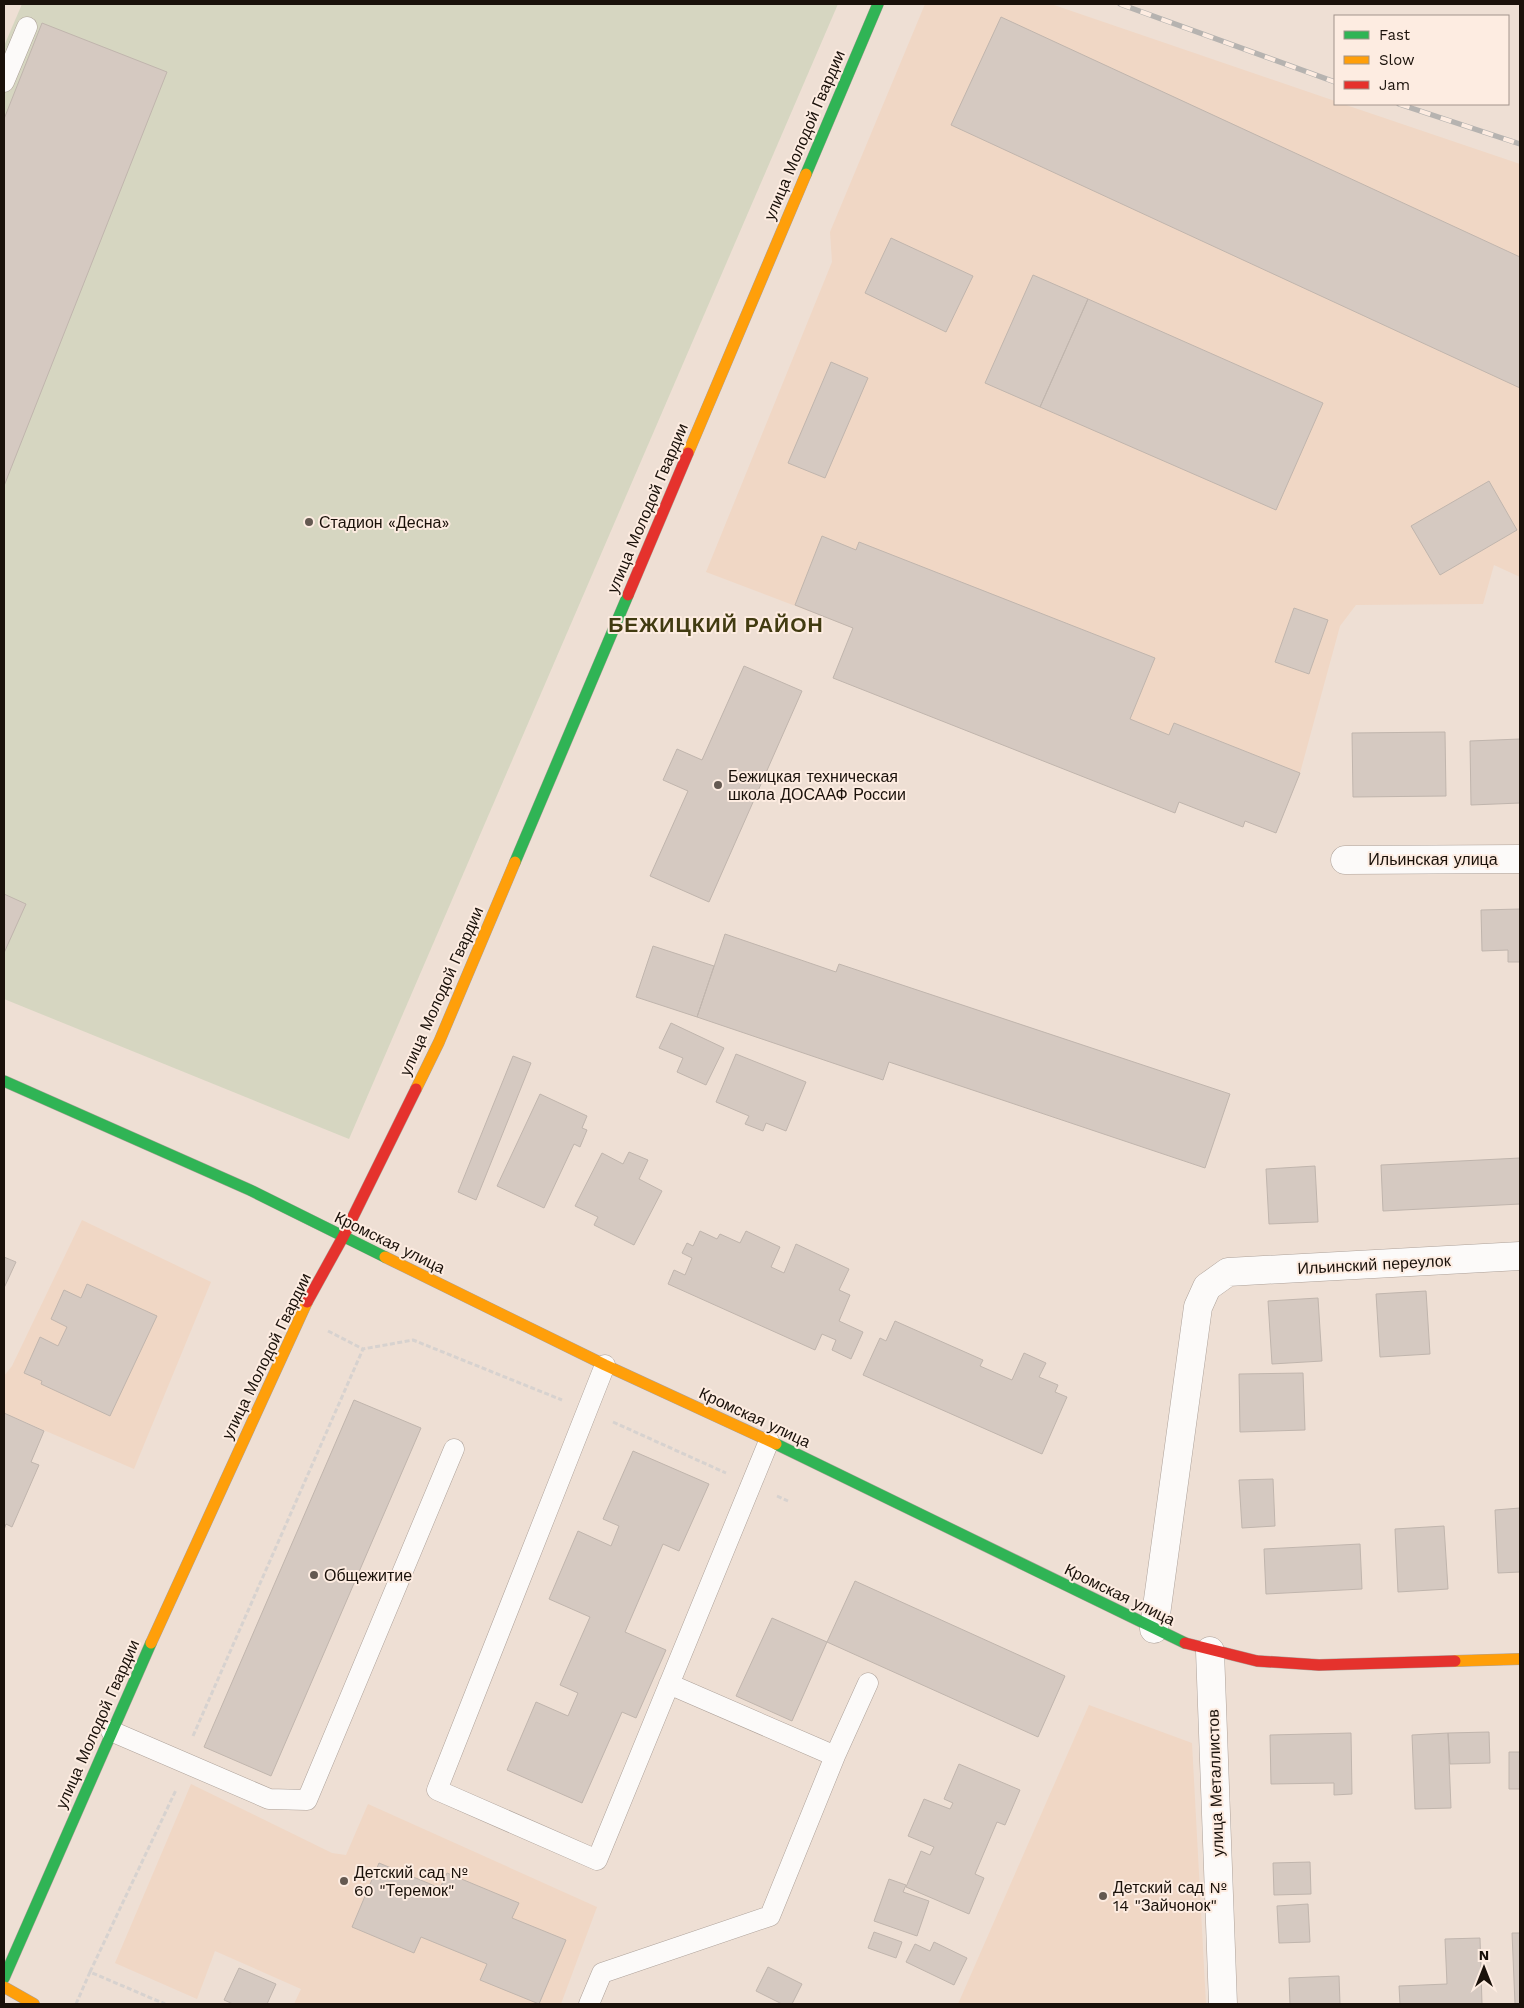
<svg xmlns="http://www.w3.org/2000/svg" width="1524" height="2008" font-family="'Work Sans',sans-serif">
	<style>
		.built { fill: #f0d7c5 }
		.green { fill: #d6d6c1 }
		.building { fill: #d5c9c1; stroke: #c0b5ad }
		.lines { fill: none; stroke-linecap: round; stroke-linejoin: round }
		.lane-casing { stroke: #ada199; stroke-width: 21 }
		.street-casing { stroke: #ada199; stroke-width: 29 }
		.fast-casing { stroke: #ada199; stroke-width: 12 }
		.slow-casing { stroke: #ada199; stroke-width: 12 }
		.jam-casing { stroke: #ada199; stroke-width: 12 }
		.path { stroke: #d7d2cf; stroke-width: 3; stroke-dasharray: 5 2.5; stroke-linecap: butt }
		.lane { stroke: #fcfaf9; stroke-width: 20 }
		.street { stroke: #fcfaf9; stroke-width: 28 }
		.fast { stroke: #30b455; stroke-width: 11 }
		.slow { stroke: #ff9f0a; stroke-width: 11 }
		.jam { stroke: #e5322d; stroke-width: 11 }
		.rail-casing { stroke: #b6b3b0; stroke-width: 5.5 }
		.rail { stroke: #fdece1; stroke-width: 4; stroke-dasharray: 11; stroke-linecap: butt }
		.poi-dot { fill: #645951; stroke: #fdece1; stroke-width: 2 }
		.labels { text-anchor: middle; stroke-width: 4; stroke-linejoin: round; paint-order: stroke }
		.street-label { font-size: 16px; fill: #1a110a; stroke: #fdece1 }
		.poi-label { font-size: 16px; fill: #1a110a; stroke: #fdece1; text-anchor: start }
		.district-label { font-size: 21px; font-weight: bold; letter-spacing: 1px; fill: #413b11; stroke: #fdece1 }
	</style>
	<rect width="100%" height="100%" fill="#eedfd4"/>
	<path class="built" d="M 925,4 L 1051,4 L 1335,101 L 1335,104 L 1343,104 L 1520,164 L 1520,577 L 1494,565 L 1483,604 L 1356,605 L 1340,626 L 1300,773 L 1174,723 L 1169,735 L 1130,719 L 853,628 L 706,572 L 832,262 L 830,232 Z
		M 82,1220 L 211,1282 L 134,1469 L 4,1413 L 4,1376 L 12,1366 Z
		M 1089,1705 L 1192,1743 L 1206,2004 L 958,2004 Z
		M 191,1784 L 332,1853 L 346,1855 L 368,1804 L 597,1907 L 561,2004 L 294,2004 L 301,1989 L 215,1951 L 197,1999 L 115,1963 Z"/>
	<path class="green" d="M 22,4 L 838,4 L 349,1139 L 4,999 L 4,46 Z"/>
	<path class="building" d="M 1001,17 L 1520,257 L 1520,388 L 951,125 Z
		M 42,23 L 167,72 L 4,486 L 4,119 Z
		M 891,238 L 973,276 L 946,332 L 865,293 Z
		M 1033,275 L 1088,299 L 1040,407 L 985,383 Z
		M 1088,299 L 1323,403 L 1276,510 L 1040,407 Z
		M 831,362 L 868,378 L 825,478 L 788,463 Z
		M 1489,481 L 1517,530 L 1440,575 L 1411,526 Z
		M 822,536 L 856,550 L 859,542 L 1155,658 L 1130,719 L 1169,735 L 1174,723 L 1300,773 L 1276,833 L 1245,821 L 1243,827 L 1179,802 L 1175,813 L 833,678 L 853,628 L 795,605 Z
		M 1294,608 L 1328,620 L 1309,674 L 1275,662 Z
		M 744,666 L 802,691 L 709,902 L 650,876 L 688,791 L 663,780 L 677,749 L 702,760 Z
		M 1445,732 L 1446,796 L 1353,797 L 1352,733 Z
		M 1520,739 L 1520,803 L 1471,805 L 1470,741 Z
		M 4,894 L 26,904 L 4,953 Z
		M 1520,909 L 1520,962 L 1508,962 L 1508,950 L 1482,951 L 1481,910 Z
		M 725,934 L 836,972 L 839,964 L 1230,1094 L 1205,1168 L 889,1062 L 883,1080 L 697,1017 Z
		M 653,946 L 714,966 L 697,1017 L 636,997 Z
		M 671,1023 L 724,1048 L 706,1085 L 677,1072 L 683,1058 L 659,1048 Z
		M 736,1054 L 806,1082 L 786,1131 L 766,1123 L 763,1131 L 745,1124 L 749,1116 L 716,1102 Z
		M 513,1056 L 531,1063 L 476,1200 L 458,1192 Z
		M 540,1094 L 587,1116 L 582,1128 L 587,1130 L 580,1147 L 574,1144 L 544,1208 L 497,1186 Z
		M 629,1152 L 648,1160 L 639,1179 L 662,1191 L 634,1245 L 594,1225 L 598,1217 L 575,1206 L 602,1153 L 623,1164 Z
		M 1520,1158 L 1520,1204 L 1383,1211 L 1381,1165 Z
		M 1315,1166 L 1318,1222 L 1269,1224 L 1266,1169 Z
		M 700,1231 L 717,1239 L 720,1234 L 740,1243 L 746,1231 L 780,1247 L 771,1267 L 784,1273 L 796,1244 L 849,1269 L 839,1290 L 850,1295 L 839,1321 L 863,1332 L 851,1359 L 832,1350 L 836,1340 L 822,1334 L 815,1350 L 668,1284 L 674,1270 L 685,1275 L 692,1258 L 682,1253 L 687,1243 L 693,1246 Z
		M 4,1257 L 16,1262 L 4,1288 Z
		M 87,1284 L 157,1316 L 110,1416 L 41,1384 L 42,1381 L 24,1373 L 40,1337 L 58,1346 L 67,1327 L 51,1319 L 64,1290 L 81,1298 Z
		M 1426,1291 L 1430,1354 L 1380,1357 L 1376,1294 Z
		M 1318,1298 L 1322,1361 L 1272,1364 L 1268,1301 Z
		M 895,1321 L 983,1360 L 980,1366 L 1012,1380 L 1024,1353 L 1046,1363 L 1039,1377 L 1058,1385 L 1055,1392 L 1067,1397 L 1042,1454 L 863,1375 L 880,1338 L 886,1341 Z
		M 1303,1373 L 1305,1430 L 1240,1432 L 1239,1374 Z
		M 354,1400 L 421,1428 L 271,1776 L 204,1747 Z
		M 4,1413 L 44,1431 L 31,1462 L 39,1465 L 12,1527 L 6,1524 L 4,1530 Z
		M 633,1451 L 709,1484 L 679,1551 L 663,1544 L 625,1632 L 666,1650 L 636,1718 L 622,1712 L 582,1803 L 507,1770 L 536,1702 L 568,1716 L 578,1693 L 560,1685 L 590,1617 L 549,1599 L 578,1531 L 611,1546 L 619,1526 L 603,1519 Z
		M 1273,1479 L 1275,1526 L 1242,1528 L 1239,1480 Z
		M 1520,1508 L 1520,1572 L 1498,1573 L 1495,1510 Z
		M 1444,1526 L 1448,1589 L 1398,1592 L 1395,1529 Z
		M 1360,1544 L 1362,1589 L 1266,1594 L 1264,1549 Z
		M 855,1581 L 1065,1676 L 1038,1737 L 827,1642 Z
		M 772,1618 L 827,1642 L 792,1721 L 736,1696 Z
		M 1489,1732 L 1490,1763 L 1450,1764 L 1448,1733 Z
		M 1351,1733 L 1352,1794 L 1334,1795 L 1334,1783 L 1271,1784 L 1270,1735 Z
		M 1448,1733 L 1451,1808 L 1415,1809 L 1412,1735 Z
		M 1509,1752 L 1520,1752 L 1520,1789 L 1509,1789 Z
		M 959,1764 L 1020,1790 L 1005,1825 L 997,1822 L 975,1874 L 984,1878 L 969,1914 L 906,1887 L 921,1851 L 930,1855 L 934,1847 L 908,1836 L 924,1799 L 950,1809 L 953,1803 L 944,1799 Z
		M 1310,1862 L 1311,1894 L 1274,1895 L 1273,1863 Z
		M 379,1863 L 440,1888 L 447,1873 L 519,1903 L 512,1918 L 566,1940 L 539,2004 L 480,1980 L 487,1964 L 421,1937 L 414,1953 L 352,1927 Z
		M 889,1879 L 906,1885 L 903,1892 L 929,1901 L 917,1936 L 874,1921 Z
		M 1308,1904 L 1310,1942 L 1279,1943 L 1277,1906 Z
		M 874,1932 L 902,1942 L 896,1958 L 868,1948 Z
		M 1512,1933 L 1520,1933 L 1520,2004 L 1515,2004 Z
		M 1480,1938 L 1482,2004 L 1400,2004 L 1399,1986 L 1447,1984 L 1445,1939 Z
		M 934,1942 L 967,1958 L 954,1985 L 906,1962 L 915,1944 L 930,1951 Z
		M 768,1967 L 802,1984 L 792,2004 L 782,2004 L 756,1991 Z
		M 239,1968 L 276,1984 L 267,2004 L 233,2004 L 224,2000 Z
		M 1339,1976 L 1340,2004 L 1290,2004 L 1289,1978 Z"/>
	<g class="lines">
		<g class="lane-casing">
			<path id="lane" d="M 4,82 L 27,27
				M 605,1365 L 437,1790 L 597,1860 L 769,1441
				M 669,1684 L 835,1756 L 868,1683
				M 111,1731 L 269,1799 L 307,1800 L 454,1449
				M 589,2004 L 602,1973 L 770,1916 L 835,1756"/>
		</g>
		<g class="street-casing">
			<path id="street" d="M 1345,860 L 1520,859
				M 1154,1629 L 1198,1307 L 1207,1287 L 1228,1272 L 1520,1256
				M 1210,1651 L 1223,2004"/>
		</g>
		<g class="fast-casing">
			<path id="fast" d="M 806,174 L 878,4
				M 515,862 L 628,595
				M 4,1081 L 250,1190 L 385,1257
				M 776,1444 L 1185,1643
				M 4,1978 L 151,1643"/>
		</g>
		<g class="slow-casing">
			<path id="slow" d="M 688,453 L 806,174
				M 416,1089 L 439,1042 L 515,862
				M 385,1257 L 605,1365 L 776,1444
				M 151,1643 L 307,1302
				M 1455,1661 L 1520,1659
				M 4,1987 L 34,2004"/>
		</g>
		<g class="jam-casing">
			<path id="jam" d="M 628,595 L 688,453
				M 307,1302 L 343,1237 L 416,1089
				M 1185,1643 L 1257,1661 L 1319,1665 L 1455,1661"/>
		</g>
		<path class="path" d="M 328,1331 L 363,1349
			M 613,1422 L 726,1473
			M 777,1496 L 788,1501
			M 193,1736 L 363,1349 L 413,1340 L 562,1400
			M 90,1972 L 176,1790
			M 76,2004 L 90,1972 L 165,2004"/>
		<use href="#lane" class="lane"/>
		<use href="#street" class="street"/>
		<use href="#fast" class="fast"/>
		<use href="#slow" class="slow"/>
		<use href="#jam" class="jam"/>
		<g class="rail-casing">
			<path id="rail" d="M 1120,4 L 1335,82
				M 1399,104 L 1520,144"/>
		</g>
		<use href="#rail" class="rail"/>
	</g>
	<g class="poi-dot">
		<circle cx="309" cy="522" r="5"/>
		<circle cx="718" cy="785" r="5"/>
		<circle cx="314" cy="1575" r="5"/>
		<circle cx="344" cy="1881" r="5"/>
		<circle cx="1103" cy="1896" r="5"/>
	</g>
	<g class="labels">
		<g class="street-label">
			<text transform="translate(804 135) rotate(-67)" y="6">улица Молодой Гвардии</text>
			<text transform="translate(647 508) rotate(-67)" y="6">улица Молодой Гвардии</text>
			<text x="1433" y="865">Ильинская улица</text>
			<text transform="translate(441 991) rotate(-66)" y="6">улица Молодой Гвардии</text>
			<text transform="translate(390 1242) rotate(26)" y="6">Кромская улица</text>
			<text transform="translate(1374 1264) rotate(-3)" y="6">Ильинский переулок</text>
			<text transform="translate(266 1356) rotate(-64)" y="6">улица Молодой Гвардии</text>
			<text transform="translate(755 1417) rotate(25)" y="6">Кромская улица</text>
			<text transform="translate(1120 1594) rotate(26)" y="6">Кромская улица</text>
			<text transform="translate(97 1724) rotate(-66)" y="6">улица Молодой Гвардии</text>
			<text transform="translate(1215 1783) rotate(-92)" y="6">улица Металлистов</text>
		</g>
		<g class="poi-label">
			<text x="319" y="528">Стадион «Десна»</text>
			<text x="728" y="782">Бежицкая техническая<tspan x="728" dy="18">школа ДОСААФ России</tspan></text>
			<text x="324" y="1581">Общежитие</text>
			<text x="354" y="1878">Детский сад №<tspan x="354" dy="18">60 "Теремок"</tspan></text>
			<text x="1113" y="1893">Детский сад №<tspan x="1113" dy="18">14 "Зайчонок"</tspan></text>
		</g>
		<g class="district-label">
			<text x="716" y="632">БЕЖИЦКИЙ РАЙОН</text>
		</g>
	</g>
	<rect width="1524" height="2008" fill="none" stroke="#1a110a" stroke-width="10"/>
	<rect x="1334" y="15" width="175" height="90" fill="#fdece1" stroke="#a2948b"/>
	<rect x="1344" y="31" width="25" height="8" fill="#30b455" stroke="#a2948b"/>
	<text x="1379" y="40" font-size="15" fill="#1a110a">Fast</text>
	<rect x="1344" y="56" width="25" height="8" fill="#ff9f0a" stroke="#a2948b"/>
	<text x="1379" y="65" font-size="15" fill="#1a110a">Slow</text>
	<rect x="1344" y="81" width="25" height="8" fill="#e5322d" stroke="#a2948b"/>
	<text x="1379" y="90" font-size="15" fill="#1a110a">Jam</text>
	<g transform="translate(1484 1968)" stroke="#fdece1" stroke-width="4" paint-order="stroke">
	<path d="M0-4L9 19L0 12L-9 19Z" fill="#1a110a"/>
	<text y="-8" font-size="14" font-weight="bold" text-anchor="middle" fill="#1a110a">N</text>
	</g>
</svg>
